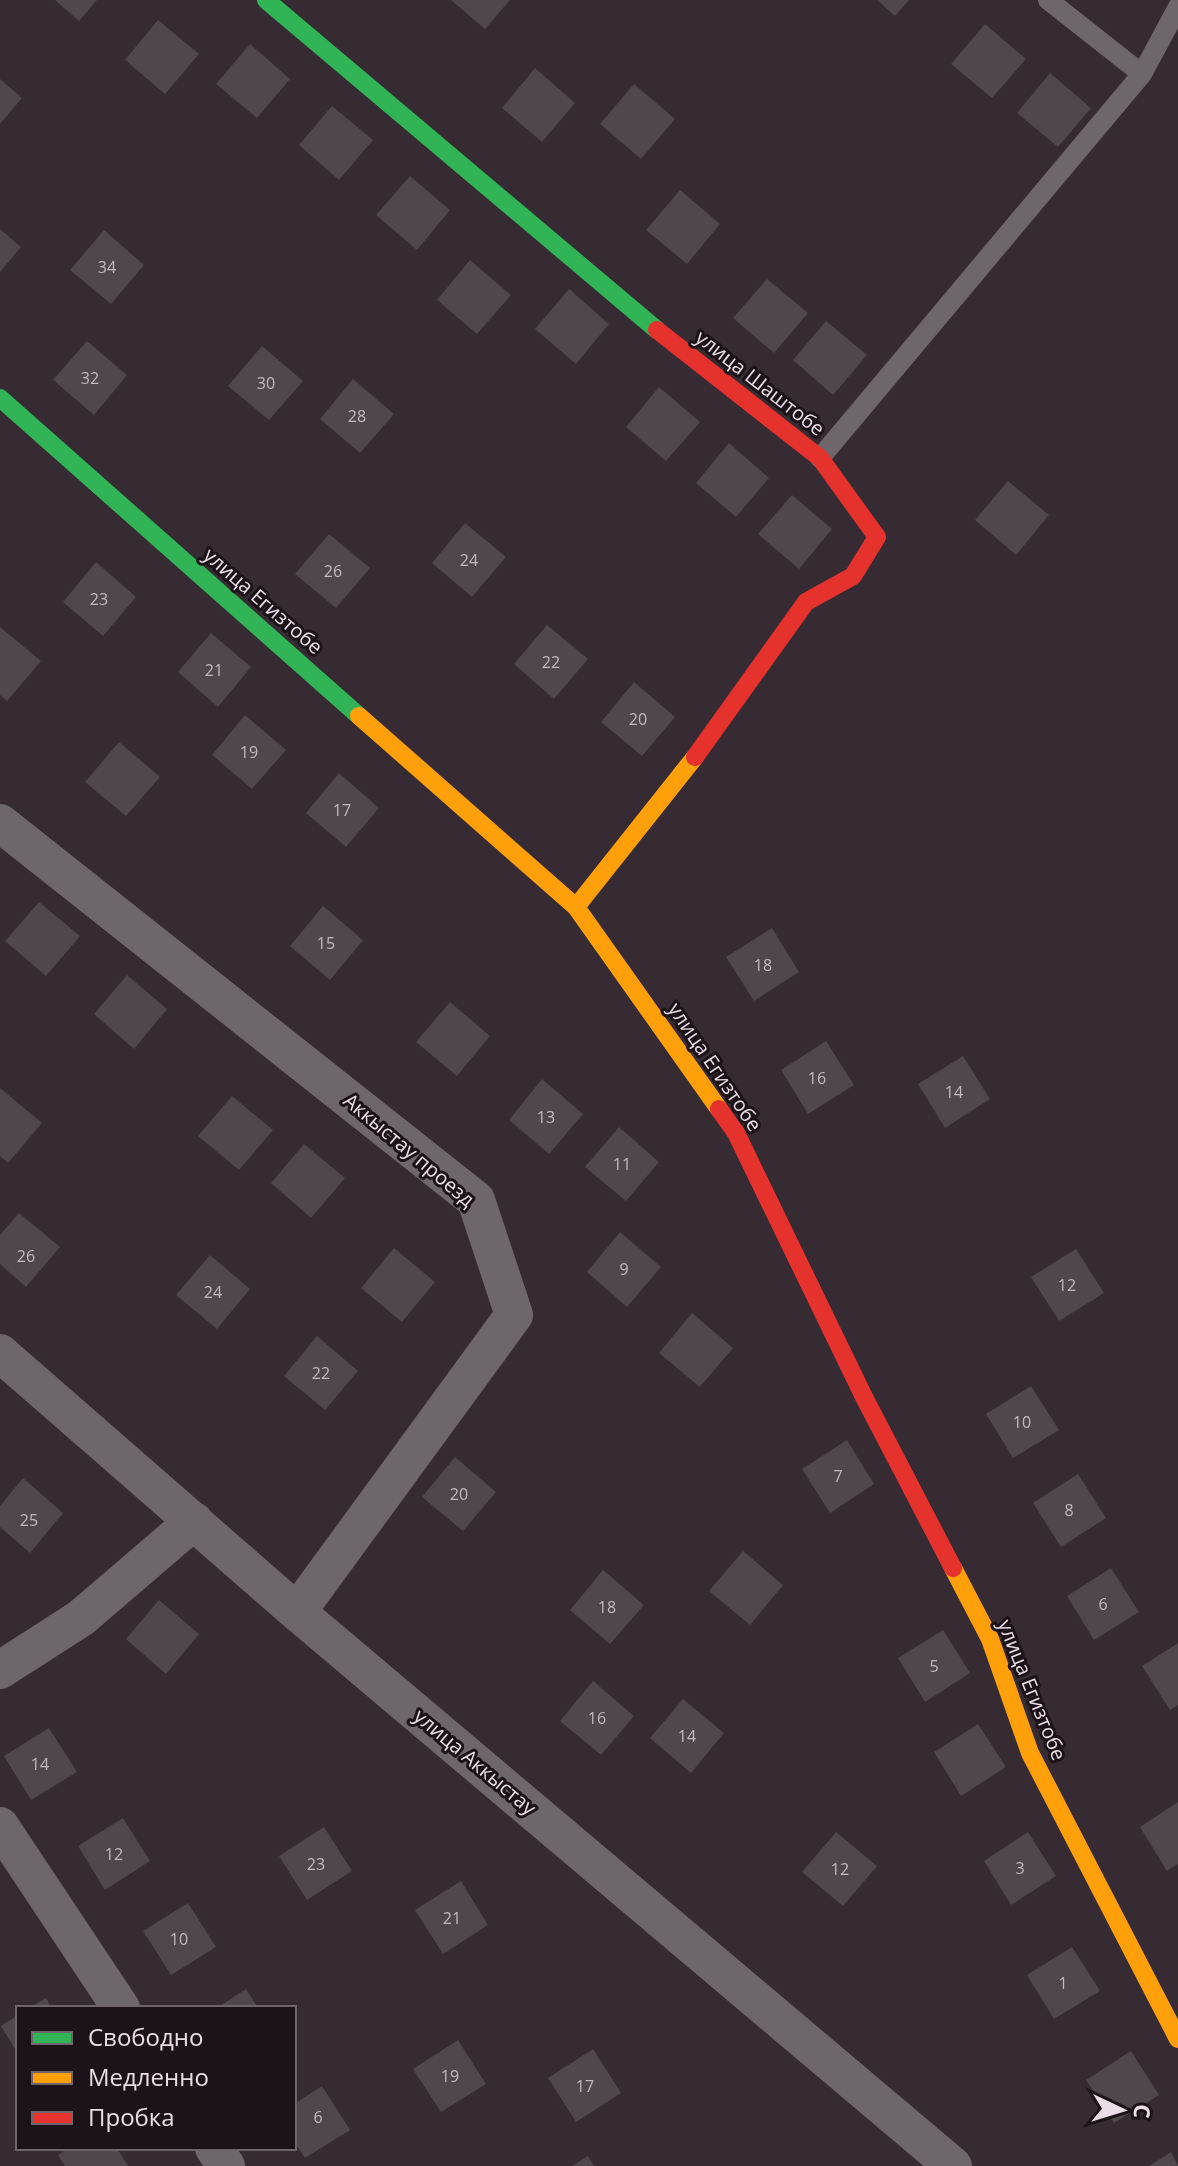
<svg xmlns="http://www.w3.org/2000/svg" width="1178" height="2166" font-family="'Open Sans',sans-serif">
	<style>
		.building { fill: #50464d }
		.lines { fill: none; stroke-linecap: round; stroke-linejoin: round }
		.lane { stroke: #6d666b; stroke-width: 20 }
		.street { stroke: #6d666b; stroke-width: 38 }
		.fast { stroke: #30b455; stroke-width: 18 }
		.slow { stroke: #ff9f0a; stroke-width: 18 }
		.jam { stroke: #e5322d; stroke-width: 18 }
		.labels { text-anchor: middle; stroke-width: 6; stroke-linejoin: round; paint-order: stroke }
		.number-label { font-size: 16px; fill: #c4b7c0 }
		.street-label { font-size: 20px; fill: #ebdde7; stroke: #1c1319 }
	</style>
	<rect width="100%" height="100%" fill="#362a33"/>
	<path class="building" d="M 55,0 L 97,0 L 79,21 Z
		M 451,0 L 510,0 L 485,29 Z
		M 877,0 L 909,0 L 895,16 Z
		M 158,20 L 199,54 L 165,94 L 125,60 Z
		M 985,24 L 1026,59 L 992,98 L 951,64 Z
		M 250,44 L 290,79 L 257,118 L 216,84 Z
		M 535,68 L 575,103 L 542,142 L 502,108 Z
		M 1050,73 L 1091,108 L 1058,147 L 1017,113 Z
		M 0,79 L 22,98 L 0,124 Z
		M 634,84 L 675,119 L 641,159 L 600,124 Z
		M 332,106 L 373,140 L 339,180 L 299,145 Z
		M 410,176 L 450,210 L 417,250 L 376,215 Z
		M 680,190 L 720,224 L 687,264 L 646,230 Z
		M 0,229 L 21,247 L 0,272 Z
		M 104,230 L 144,265 L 111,304 L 70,270 Z
		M 470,260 L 511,295 L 477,334 L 437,300 Z
		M 767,279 L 808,313 L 774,353 L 733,318 Z
		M 569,289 L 609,324 L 576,364 L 535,329 Z
		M 826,321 L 867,355 L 833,395 L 793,360 Z
		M 87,341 L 127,375 L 94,415 L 53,380 Z
		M 262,346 L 303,381 L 269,420 L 228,386 Z
		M 353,379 L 394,414 L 360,453 L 320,419 Z
		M 659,387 L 700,422 L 666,461 L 626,427 Z
		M 729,443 L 769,478 L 736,517 L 696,483 Z
		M 1008,481 L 1049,515 L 1016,555 L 975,520 Z
		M 792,495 L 832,529 L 799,569 L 758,534 Z
		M 465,523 L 506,557 L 472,597 L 432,563 Z
		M 329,534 L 370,568 L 336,608 L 295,574 Z
		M 96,562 L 136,597 L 103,636 L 63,602 Z
		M 547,625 L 588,659 L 554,699 L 514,664 Z
		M 0,627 L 41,661 L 7,701 L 0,695 Z
		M 211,633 L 251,667 L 218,707 L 178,672 Z
		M 634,682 L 675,717 L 642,756 L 601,722 Z
		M 245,715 L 286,750 L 252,789 L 212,755 Z
		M 119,742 L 160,777 L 126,816 L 85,782 Z
		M 339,773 L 379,808 L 346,847 L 306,813 Z
		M 39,902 L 80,936 L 46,976 L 5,941 Z
		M 323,906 L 363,940 L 330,980 L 290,946 Z
		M 772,928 L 799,972 L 754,1001 L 726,957 Z
		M 127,975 L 167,1009 L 134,1049 L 94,1014 Z
		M 450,1002 L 490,1036 L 457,1076 L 416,1042 Z
		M 826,1041 L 854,1085 L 808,1114 L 781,1070 Z
		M 963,1056 L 990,1099 L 945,1128 L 918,1084 Z
		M 542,1079 L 583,1114 L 549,1154 L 509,1120 Z
		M 0,1088 L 42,1123 L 8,1163 L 0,1156 Z
		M 232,1096 L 273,1130 L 239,1170 L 198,1136 Z
		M 619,1127 L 659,1162 L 626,1201 L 585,1167 Z
		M 304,1144 L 345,1178 L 311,1218 L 271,1183 Z
		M 19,1213 L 60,1247 L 26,1287 L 0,1264 L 0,1235 Z
		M 620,1232 L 661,1267 L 627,1307 L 587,1272 Z
		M 394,1248 L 435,1282 L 402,1322 L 361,1288 Z
		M 1076,1249 L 1104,1293 L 1059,1321 L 1031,1277 Z
		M 210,1255 L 250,1289 L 217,1329 L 176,1295 Z
		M 692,1313 L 733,1348 L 700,1387 L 659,1353 Z
		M 317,1336 L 358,1371 L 325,1410 L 284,1376 Z
		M 1031,1386 L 1059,1430 L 1013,1458 L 986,1414 Z
		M 847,1440 L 874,1484 L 830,1513 L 802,1469 Z
		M 455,1457 L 496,1492 L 463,1531 L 422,1497 Z
		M 1078,1474 L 1106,1518 L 1061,1547 L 1033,1503 Z
		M 23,1478 L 63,1513 L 30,1553 L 0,1527 L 0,1506 Z
		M 743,1551 L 783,1585 L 750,1625 L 709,1591 Z
		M 1111,1568 L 1139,1612 L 1094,1640 L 1067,1596 Z
		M 603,1570 L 644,1605 L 610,1644 L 570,1610 Z
		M 159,1600 L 199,1634 L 166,1674 L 126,1639 Z
		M 943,1630 L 970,1673 L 925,1702 L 898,1658 Z
		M 1178,1643 L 1178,1705 L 1170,1710 L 1142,1666 Z
		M 593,1681 L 634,1716 L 601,1755 L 560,1721 Z
		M 683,1699 L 724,1733 L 691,1773 L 650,1738 Z
		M 978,1724 L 1006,1767 L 961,1796 L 934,1752 Z
		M 49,1728 L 77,1772 L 31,1800 L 4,1756 Z
		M 1178,1802 L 1178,1864 L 1167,1871 L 1140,1827 Z
		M 123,1818 L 150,1861 L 105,1890 L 78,1846 Z
		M 324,1827 L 352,1871 L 307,1900 L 279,1856 Z
		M 836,1832 L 877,1866 L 843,1906 L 802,1872 Z
		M 1028,1832 L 1056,1876 L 1011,1905 L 984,1861 Z
		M 461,1881 L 488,1925 L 443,1954 L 415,1910 Z
		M 188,1903 L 216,1947 L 171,1975 L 143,1931 Z
		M 1072,1947 L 1100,1991 L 1054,2019 L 1027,1975 Z
		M 246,1989 L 258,2008 L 217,2008 Z
		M 46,1998 L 52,2008 L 29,2008 Z
		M 18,2015 L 18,2054 L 1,2026 Z
		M 458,2040 L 486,2084 L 441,2112 L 413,2069 Z
		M 593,2049 L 621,2093 L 576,2122 L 548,2078 Z
		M 1131,2051 L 1159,2095 L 1114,2123 L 1086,2080 Z
		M 322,2086 L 350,2130 L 305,2158 L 294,2142 L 294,2104 Z
		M 69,2148 L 117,2148 L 128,2166 L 65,2166 L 58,2155 Z
		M 1171,2152 L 1178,2166 L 1149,2166 Z
		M 588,2156 L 594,2166 L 572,2166 Z"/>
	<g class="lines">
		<path class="lane" d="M 1142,74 L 1178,7
			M 820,458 L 1142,74 L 1048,0"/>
		<path class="street" d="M 0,823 L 476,1200 L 514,1315 L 297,1612
			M 0,1353 L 297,1612 L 953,2166
			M 0,1670 L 81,1618 L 194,1521
			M 0,1826 L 121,2008
			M 214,2148 L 226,2166"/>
		<path class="fast" d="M 266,0 L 657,330
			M 0,398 L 359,716"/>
		<path class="slow" d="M 359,716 L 576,907 L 719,1109
			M 576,907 L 695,757
			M 953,1568 L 990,1639 L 1030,1753 L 1178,2039"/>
		<path class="jam" d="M 657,330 L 820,458 L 877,537 L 853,576 L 806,602 L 695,757
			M 719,1109 L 736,1133 L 864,1397 L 953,1568"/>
	</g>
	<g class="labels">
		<g class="number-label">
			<text x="107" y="273">34</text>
			<text x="90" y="384">32</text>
			<text x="266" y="389">30</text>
			<text x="357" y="422">28</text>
			<text x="469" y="566">24</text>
			<text x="333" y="577">26</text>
			<text x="99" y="605">23</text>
			<text x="551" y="668">22</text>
			<text x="214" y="676">21</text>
			<text x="638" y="725">20</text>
			<text x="249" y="758">19</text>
			<text x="342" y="816">17</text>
			<text x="326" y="949">15</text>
			<text x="763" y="971">18</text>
			<text x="817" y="1084">16</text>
			<text x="954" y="1098">14</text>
			<text x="546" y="1123">13</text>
			<text x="622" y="1170">11</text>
			<text x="26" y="1262">26</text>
			<text x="624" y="1275">9</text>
			<text x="1067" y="1291">12</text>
			<text x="213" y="1298">24</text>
			<text x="321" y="1379">22</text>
			<text x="1022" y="1428">10</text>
			<text x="838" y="1482">7</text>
			<text x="459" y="1500">20</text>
			<text x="1069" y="1516">8</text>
			<text x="29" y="1526">25</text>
			<text x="1103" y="1610">6</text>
			<text x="607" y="1613">18</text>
			<text x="934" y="1672">5</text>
			<text x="597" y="1724">16</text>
			<text x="687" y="1742">14</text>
			<text x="40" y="1770">14</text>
			<text x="114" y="1860">12</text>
			<text x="316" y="1870">23</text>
			<text x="1020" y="1874">3</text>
			<text x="840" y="1875">12</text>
			<text x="452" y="1924">21</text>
			<text x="179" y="1945">10</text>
			<text x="1063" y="1989">1</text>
			<text x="450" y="2082">19</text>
			<text x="585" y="2092">17</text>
			<text x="318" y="2123">6</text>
		</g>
		<g class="street-label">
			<text transform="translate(760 383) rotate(38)" y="7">улица Шаштобе</text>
			<text transform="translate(263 601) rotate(41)" y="7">улица Егизтобе</text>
			<text transform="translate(715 1067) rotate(56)" y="7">улица Егизтобе</text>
			<text transform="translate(409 1150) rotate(40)" y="7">Аккыстау проезд</text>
			<text transform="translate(1032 1690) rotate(68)" y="7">улица Егизтобе</text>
			<text transform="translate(475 1762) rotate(40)" y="7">улица Аккыстау</text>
		</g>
	</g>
	<rect x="16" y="2006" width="280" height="144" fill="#1c1319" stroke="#6f646b" stroke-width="2"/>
	<rect x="32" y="2032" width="40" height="12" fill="#30b455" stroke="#6f646b" stroke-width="2"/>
	<text x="88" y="2046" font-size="24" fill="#ebdde7">Свободно</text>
	<rect x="32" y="2072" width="40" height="12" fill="#ff9f0a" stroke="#6f646b" stroke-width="2"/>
	<text x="88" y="2086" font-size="24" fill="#ebdde7">Медленно</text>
	<rect x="32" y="2112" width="40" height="12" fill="#e5322d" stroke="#6f646b" stroke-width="2"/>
	<text x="88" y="2126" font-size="24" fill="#ebdde7">Пробка</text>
	<g transform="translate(1122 2110) rotate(94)" stroke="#1c1319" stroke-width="6" paint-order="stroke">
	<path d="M0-6L14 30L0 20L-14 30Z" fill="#ebdde7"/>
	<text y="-12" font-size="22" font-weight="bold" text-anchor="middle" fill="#ebdde7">С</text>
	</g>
</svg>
